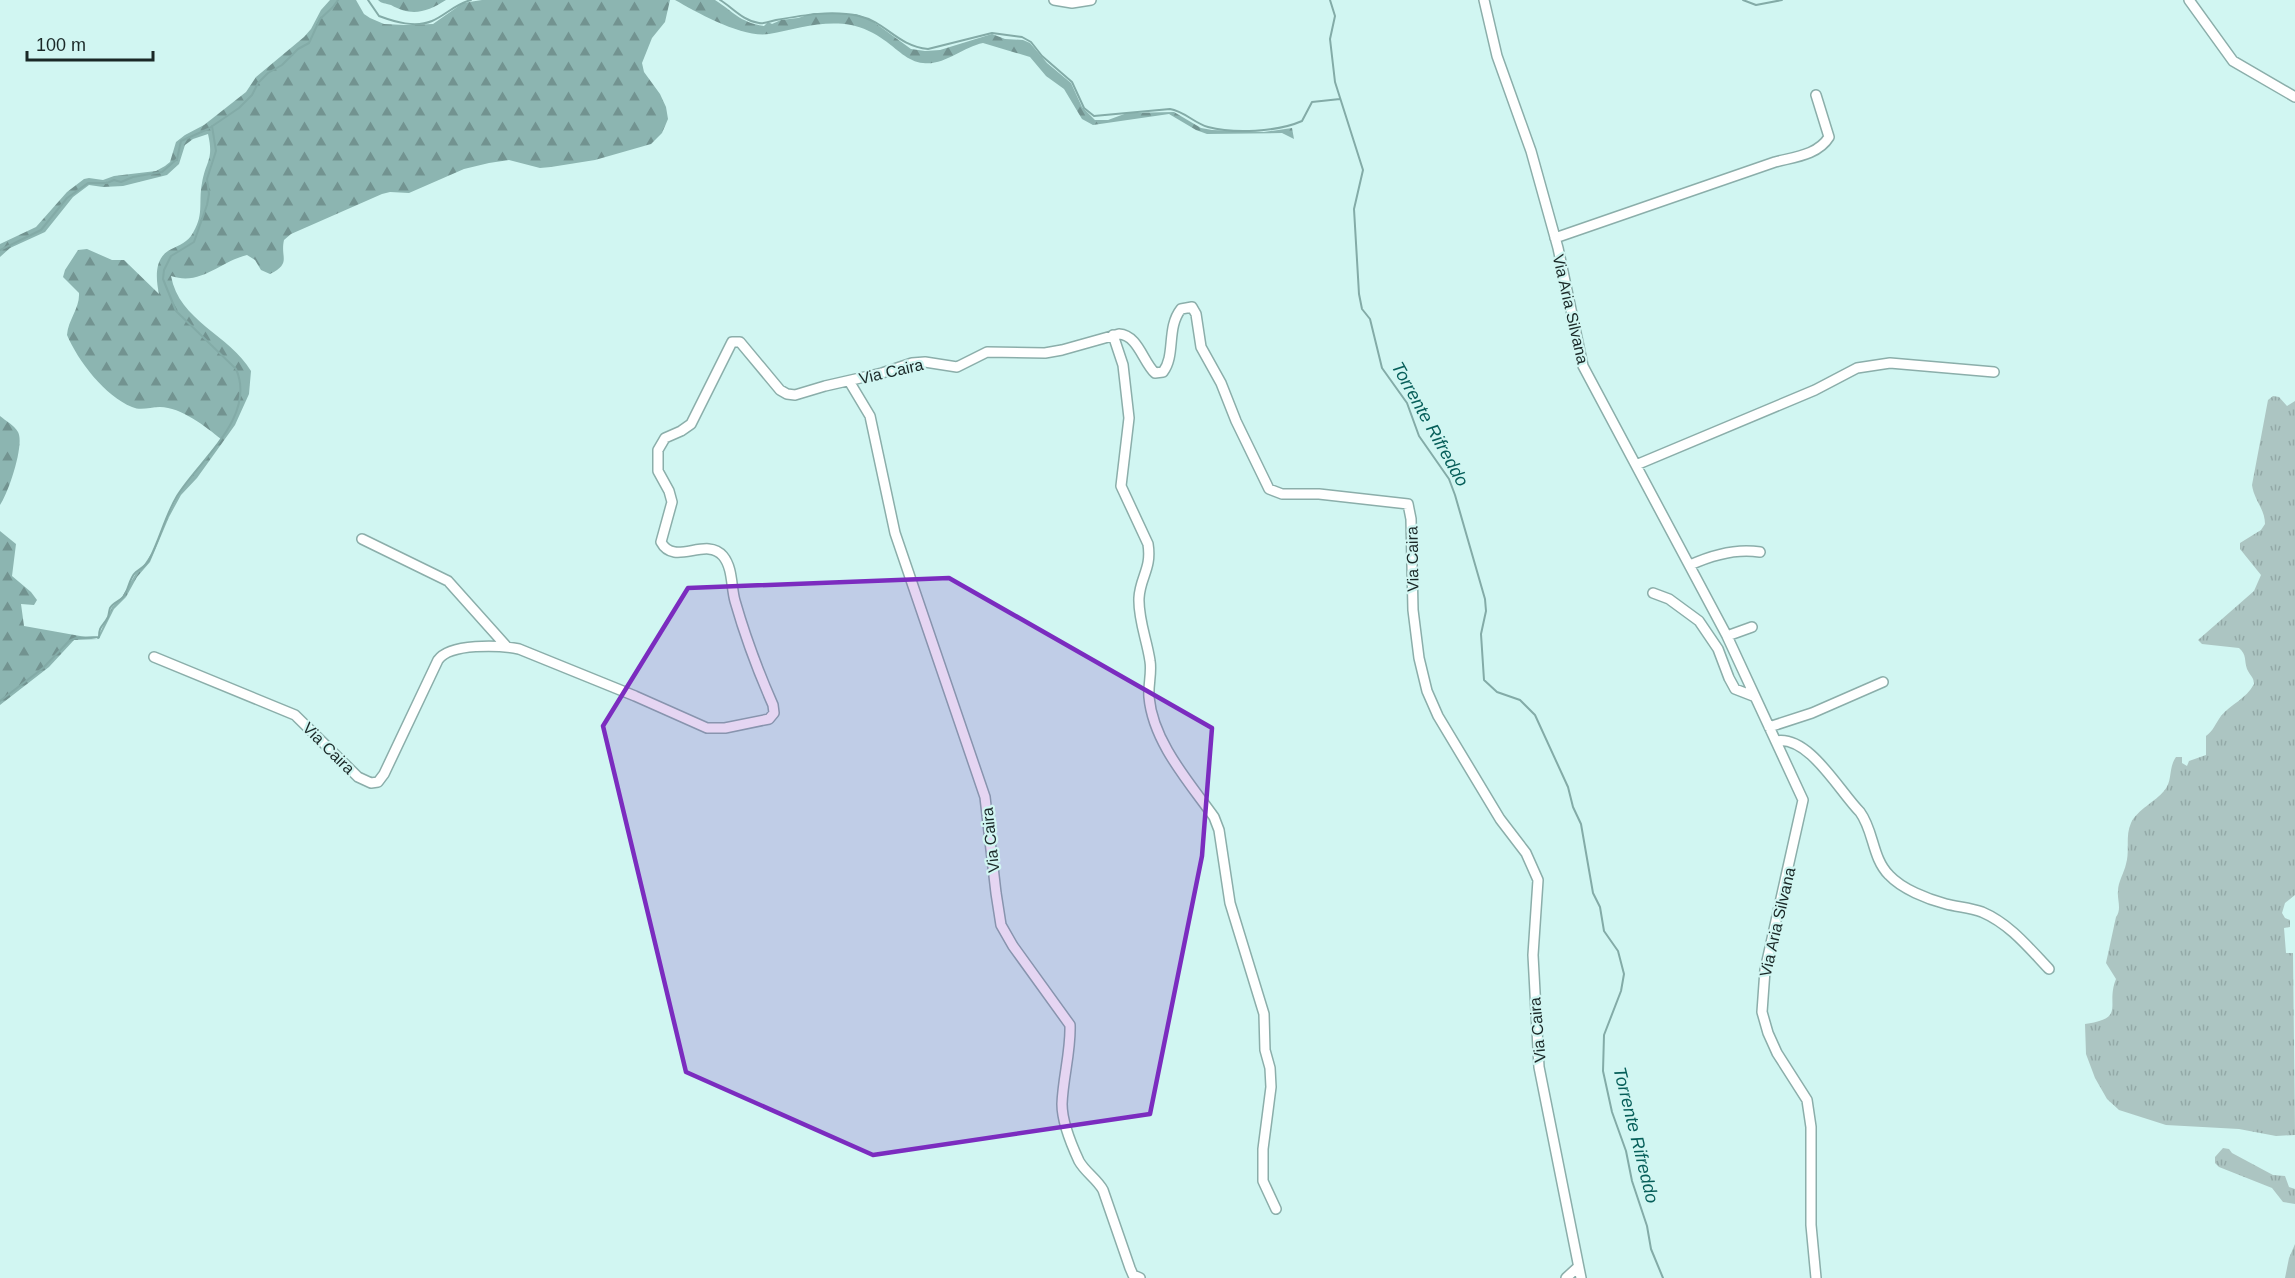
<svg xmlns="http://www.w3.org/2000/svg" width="2295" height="1278" font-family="Arial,sans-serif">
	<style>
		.grass { fill: url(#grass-tufts) }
		.forest { fill: url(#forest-firs) }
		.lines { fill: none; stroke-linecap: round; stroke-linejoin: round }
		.stream { stroke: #83aba7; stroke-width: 2 }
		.minor-casing { stroke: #8baeaa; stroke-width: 12 }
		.minor { stroke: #fff; stroke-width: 9 }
		.marked { fill: #7b2cbf; fill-opacity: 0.2; stroke: #7b2cbf; stroke-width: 4.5; stroke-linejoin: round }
		.labels { text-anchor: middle; stroke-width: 4.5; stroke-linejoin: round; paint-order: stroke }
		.street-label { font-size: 16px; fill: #1a2827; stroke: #d1f6f2 }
		.water-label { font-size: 18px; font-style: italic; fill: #075f5a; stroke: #d1f6f2 }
	</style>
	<defs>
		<pattern id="grass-tufts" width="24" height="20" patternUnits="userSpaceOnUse" patternTransform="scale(1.5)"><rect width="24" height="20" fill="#acc5c2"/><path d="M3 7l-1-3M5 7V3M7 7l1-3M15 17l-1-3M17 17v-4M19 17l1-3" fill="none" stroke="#93a9a7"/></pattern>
		<pattern id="forest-firs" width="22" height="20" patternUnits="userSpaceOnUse" patternTransform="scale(1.5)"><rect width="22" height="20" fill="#8cb5b1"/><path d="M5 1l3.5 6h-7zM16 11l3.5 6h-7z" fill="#729390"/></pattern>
	</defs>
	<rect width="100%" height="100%" fill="#d1f6f2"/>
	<path class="grass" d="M 2273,396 L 2279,397 L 2287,406 L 2295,401 L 2295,895 L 2285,903 L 2282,913 L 2285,918 L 2290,920 L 2290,927 L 2284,928 L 2286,953 L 2293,953 L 2295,1135 L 2276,1136 L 2239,1129 L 2166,1125 L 2119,1110 L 2107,1099 L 2095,1078 L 2086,1054 L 2085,1024 C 2127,1018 2105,1006 2116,979 L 2106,963 L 2116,917 C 2122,909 2117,900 2118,891 C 2118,882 2124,873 2126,864 C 2130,851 2125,836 2131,823 C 2137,810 2156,801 2164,791 C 2173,781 2168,768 2176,757 L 2182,757 L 2182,763 L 2187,766 L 2189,761 L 2206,755 L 2206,736 C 2214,730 2215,724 2221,716 C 2231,704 2246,699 2254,684 C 2254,677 2250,676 2247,669 C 2244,660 2247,655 2239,648 L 2202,644 L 2198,640 L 2254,591 L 2261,575 L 2240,549 L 2240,543 L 2261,530 L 2265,524 C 2265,509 2254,500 2252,485 L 2268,400 Z
		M 2223,1148 L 2229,1149 L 2232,1153 L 2273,1175 L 2285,1176 L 2289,1187 L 2295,1189 L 2295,1204 L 2283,1202 L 2272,1188 L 2219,1167 L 2215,1163 L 2215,1157 Z
		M 2295,1244 L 2295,1278 L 2285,1278 L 2289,1258 Z"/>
	<path class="forest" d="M 330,0 L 356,0 L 364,14 L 370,18 L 384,24 L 405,25 L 433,24 L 463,3 L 482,0 L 670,0 L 665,22 L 652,38 L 642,63 L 644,72 L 660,94 L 666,107 L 668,119 L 662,133 L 651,144 L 595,160 L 551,167 L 540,168 L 509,160 L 489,163 L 464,169 L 409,193 L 390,192 L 382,194 L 291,234 L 284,240 C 280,258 292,263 270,274 L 261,270 L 255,260 L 247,255 C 219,262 201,286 171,276 C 179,321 230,335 251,371 L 249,394 L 235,425 L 197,478 L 181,495 L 169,517 L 150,562 L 137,577 L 126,597 L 114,609 L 99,639 L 74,640 L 49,667 L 0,705 L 0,531 L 16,544 L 12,576 L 31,592 L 37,600 L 34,605 L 21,604 L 24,626 L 97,639 L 112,607 L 122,597 L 136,573 L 142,568 L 153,551 L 166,519 L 179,493 L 221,439 C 206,427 181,407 160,407 C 150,407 141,411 132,407 C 105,396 78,361 67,335 C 68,320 80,308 79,293 L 63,277 L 65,270 L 78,250 L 87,249 L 112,260 L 124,260 L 159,294 C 156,280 154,260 168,251 C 176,246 185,244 191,236 C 205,215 198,204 202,183 C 206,160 214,160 208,134 L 193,139 L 185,145 L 179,164 L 167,175 L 123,186 L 103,187 L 89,185 L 73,197 L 45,232 L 10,248 L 0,257 L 0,244 L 36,227 L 67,192 L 84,179 L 89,178 L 103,180 L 114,176 L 156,171 L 165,166 L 170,162 L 176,142 L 185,135 L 204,125 L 246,92 L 256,77 L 304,37 L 311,29 L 321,10 Z
		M 378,0 L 446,0 C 427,12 412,17 391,5 C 385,3 382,4 378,0 Z
		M 675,0 L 715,0 C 734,12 739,22 764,26 L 768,22 L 772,24 L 781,20 L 798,18 L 814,13 L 856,14 L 871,20 L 911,49 L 925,51 L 940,50 L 992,34 L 1005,39 L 1023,40 L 1030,43 L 1047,63 L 1071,83 L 1082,107 L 1095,120 L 1108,120 L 1127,113 L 1174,112 L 1201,128 L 1212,130 L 1264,132 L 1292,128 L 1294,139 L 1282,133 L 1207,134 L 1196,130 L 1169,114 L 1093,125 L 1082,119 L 1064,89 L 1046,76 L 1030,57 L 983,43 C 963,47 944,66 923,63 C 908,62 896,48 884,40 C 875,33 862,27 851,25 C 823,20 796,29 769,34 C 742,38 698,13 675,0 Z
		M 0,416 C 6,421 14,425 18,432 C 25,444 8,494 0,505 Z"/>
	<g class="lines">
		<path class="stream" d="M 368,0 L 379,16 C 395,22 415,28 432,21 C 446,15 455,4 471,0
			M 720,0 C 732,7 743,21 759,23 C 765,24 771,21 776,20 C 804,15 832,10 859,16 C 886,22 897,46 928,49 L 992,33 L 1022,37 L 1031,42 L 1042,56 L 1072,82 L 1084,108 L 1094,116 L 1170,109 C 1184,111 1194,123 1208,127 C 1234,134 1277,132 1302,121 L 1312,102 L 1340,99
			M 1330,0 L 1335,16 L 1330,39 L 1335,82 L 1363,170 L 1354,209 L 1359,294 L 1362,309 L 1370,319 L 1382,368 L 1407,403 L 1419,436 L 1449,479 L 1455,495 L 1485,599 L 1486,611 L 1481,634 L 1484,680 L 1497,692 L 1520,700 L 1535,715 L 1568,787 L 1573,807 L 1581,824 L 1593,893 L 1600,907 L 1604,931 L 1618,951 L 1624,974 L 1621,991 L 1604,1035 L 1603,1071 L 1612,1112 L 1626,1151 L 1632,1181 L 1647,1226 L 1651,1249 L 1663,1278
			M 1743,0 L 1756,5 L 1782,0
			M 0,250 L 41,230 L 67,198 L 88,183 L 107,183 L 114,180 L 121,182 L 133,177 L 162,172 L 177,159 L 181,141 L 208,129 L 239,108 L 252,95 L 258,83 L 268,73 L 282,65 L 298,49 L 309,43 L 320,19 L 333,7 L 338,0
			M 0,701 L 43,668 L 69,641 L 76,638 L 99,637 C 99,625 103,627 108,617 C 109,614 109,611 110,608 C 113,603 120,601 124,596 C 129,589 129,578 136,572 C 141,568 146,566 149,560 C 160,539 165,516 177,496 C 199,460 257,417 236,369 L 176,311 L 163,279 L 164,270 L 171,256 L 194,242 L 207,205 L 209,194 L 207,179 L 216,151 L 212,126"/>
		<g class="minor-casing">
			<path id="minor" d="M 1054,0 L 1072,3 L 1091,0
				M 1484,0 L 1497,56 L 1531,151 L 1558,248 L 1583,366 L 1727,636 L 1803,800 L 1765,970 L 1762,1012 L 1768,1033 L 1777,1053 L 1807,1100 L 1811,1127 L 1811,1225 L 1816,1278
				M 2189,0 L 2233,61 L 2295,97
				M 1555,238 L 1775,162 C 1794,157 1818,155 1829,137 L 1816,95
				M 1113,335 L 1123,365 L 1129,418 L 1121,486 L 1148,544 C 1152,569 1140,577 1139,598 C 1138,619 1147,640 1150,661 C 1152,673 1148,685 1149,697 C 1153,742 1189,782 1214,817 L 1219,830 L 1230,903 L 1264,1014 L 1265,1050 L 1270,1068 L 1271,1087 L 1263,1149 L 1263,1181 L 1276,1209
				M 849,381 L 870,416 L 895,533 L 985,797 L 996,893 L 1001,925 L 1013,946 L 1070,1025 C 1071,1051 1063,1077 1062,1104 C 1062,1121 1072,1146 1079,1161 C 1085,1172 1097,1179 1103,1190 L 1130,1268 L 1133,1275 L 1140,1278
				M 1636,465 L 1815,390 L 1857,368 L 1890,363 L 1994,372
				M 362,539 L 448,581 L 507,647
				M 1690,565 C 1712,555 1736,548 1760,552
				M 1653,593 L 1669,599 L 1699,621 L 1718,649 L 1729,678 L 1735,689 L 1753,696
				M 1727,636 L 1752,627
				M 154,657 L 295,715 L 358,777 L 371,783 L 378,782 L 384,774 L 438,660 C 450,643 499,645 519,649 L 635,696 L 707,728 L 725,728 L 769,719 L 774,713 L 773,705 C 758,671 745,636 735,601 C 731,587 733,568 723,556 C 706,536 674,567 661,542 L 672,502 L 669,491 L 658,471 L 658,450 L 665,438 L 681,431 L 691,424 L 732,342 L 740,342 L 780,390 L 787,394 L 795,395 L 825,386 L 882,373 L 912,363 L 925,362 L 957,367 L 987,352 L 1045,353 L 1062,350 L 1119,334 C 1138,335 1143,362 1155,373 L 1163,372 C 1176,355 1166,328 1181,309 L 1192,307 L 1196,314 L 1201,347 L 1221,383 L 1236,421 L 1269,489 L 1282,494 L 1319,494 L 1408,504 L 1411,519 L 1413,610 L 1419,658 L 1427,691 L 1438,716 L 1500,819 L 1526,853 L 1538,880 L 1533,955 L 1539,1067 L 1581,1278
				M 1769,727 L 1812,713 L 1883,682
				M 1776,741 C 1809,735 1839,791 1860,812 C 1874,831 1872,858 1889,875 C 1902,889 1927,899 1946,904 C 1958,907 1971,908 1982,912 C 2010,924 2029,948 2049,969
				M 1566,1278 L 1578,1267"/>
		</g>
		<use href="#minor" class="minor"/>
	</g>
	<path class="marked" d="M 949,578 L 1212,728 L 1202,856 L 1150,1114 L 873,1155 L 686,1072 L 603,726 L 688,588 Z"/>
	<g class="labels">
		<g class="street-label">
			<text transform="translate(1571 309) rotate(77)" y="6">Via Aria Silvana</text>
			<text transform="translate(891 371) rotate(-13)" y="6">Via Caira</text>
			<text transform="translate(1412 559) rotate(-91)" y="6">Via Caira</text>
			<text transform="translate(329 748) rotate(45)" y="6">Via Caira</text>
			<text transform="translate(990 840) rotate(-96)" y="6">Via Caira</text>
			<text transform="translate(1777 922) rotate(-77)" y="6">Via Aria Silvana</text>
			<text transform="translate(1537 1030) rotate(-95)" y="6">Via Caira</text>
		</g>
		<g class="water-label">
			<text transform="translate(1430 424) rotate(61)" y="6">Torrente Rifreddo</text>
			<text transform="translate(1636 1135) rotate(76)" y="6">Torrente Rifreddo</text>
		</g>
	</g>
	<path d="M27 51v9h126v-9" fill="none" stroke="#1a2827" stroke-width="3"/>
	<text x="36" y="51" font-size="18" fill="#1a2827" stroke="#d1f6f2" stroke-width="4.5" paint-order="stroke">100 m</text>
</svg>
